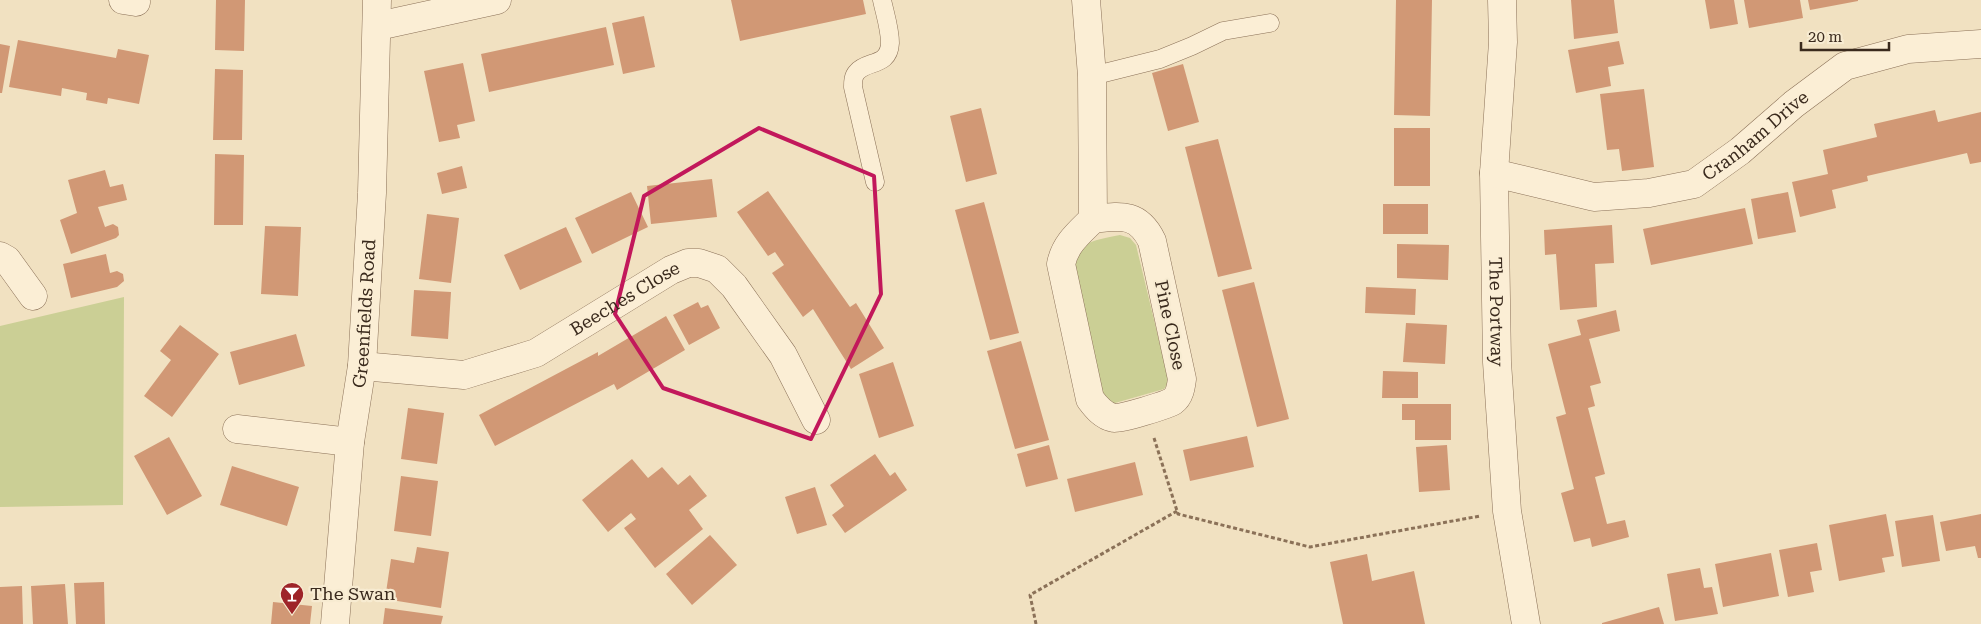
<svg xmlns="http://www.w3.org/2000/svg" width="1981" height="624" font-family="'Roboto Serif',serif">
	<style>
		.green { fill: #cbcf95 }
		.building { fill: #d19875 }
		.lines { fill: none; stroke-linecap: round; stroke-linejoin: round }
		.service-casing { stroke: #8b7158; stroke-width: 19 }
		.minor-casing { stroke: #8b7158; stroke-width: 29 }
		.path { stroke: #8b7158; stroke-width: 3; stroke-dasharray: 4 2.5; stroke-linecap: butt }
		.service { stroke: #fbeed5; stroke-width: 18 }
		.minor { stroke: #fbeed5; stroke-width: 28 }
		.marked { fill: none; stroke: #c2185b; stroke-width: 4; stroke-linejoin: round }
		.labels { text-anchor: middle; stroke-width: 4.5; stroke-linejoin: round; paint-order: stroke }
		.street-label { font-size: 18px; fill: #3a2a1d; stroke: #f7ebd1 }
		.poi-label { font-size: 18px; fill: #3a2a1d; stroke: #f7ebd1; text-anchor: start }
	</style>
	<rect width="100%" height="100%" fill="#f1e1c1"/>
	<path class="green" d="M 1120,235 L 1130,238 L 1136,245 L 1169,382 L 1164,389 L 1115,403 L 1108,403 L 1101,394 L 1070,261 C 1084,240 1096,240 1120,235 Z
		M 124,297 L 123,505 L 0,507 L 0,326 Z"/>
	<path class="building" d="M 216,0 L 245,0 L 244,51 L 215,50 Z
		M 731,0 L 863,0 L 866,14 L 740,41 Z
		M 1396,0 L 1432,0 L 1430,116 L 1394,115 Z
		M 1571,0 L 1614,0 L 1618,33 L 1574,39 Z
		M 1705,0 L 1734,0 L 1738,24 L 1710,29 Z
		M 1744,0 L 1800,0 L 1803,18 L 1749,28 Z
		M 1808,0 L 1858,0 L 1858,1 L 1810,10 Z
		M 644,16 L 655,67 L 623,74 L 612,23 Z
		M 606,27 L 614,65 L 489,92 L 481,54 Z
		M 18,40 L 116,58 L 118,49 L 149,55 L 139,104 L 108,98 L 107,104 L 86,100 L 87,93 L 62,88 L 61,96 L 9,87 Z
		M 1619,41 L 1624,64 L 1608,67 L 1611,86 L 1576,93 L 1568,50 Z
		M 0,44 L 10,46 L 2,93 L 0,93 Z
		M 463,63 L 475,121 L 457,125 L 460,138 L 439,142 L 424,71 Z
		M 1183,64 L 1199,122 L 1168,131 L 1152,73 Z
		M 215,69 L 243,70 L 242,140 L 213,140 Z
		M 1644,89 L 1654,167 L 1622,171 L 1619,149 L 1607,150 L 1600,94 Z
		M 981,108 L 997,174 L 966,182 L 950,116 Z
		M 1935,110 L 1938,122 L 1981,112 L 1981,162 L 1970,164 L 1967,153 L 1867,176 L 1868,181 L 1832,190 L 1836,208 L 1800,217 L 1792,182 L 1828,174 L 1823,150 L 1877,137 L 1874,124 Z
		M 1394,128 L 1430,128 L 1430,186 L 1394,186 Z
		M 1218,139 L 1252,269 L 1218,277 L 1185,147 Z
		M 215,154 L 244,155 L 243,225 L 214,225 Z
		M 462,166 L 467,188 L 442,194 L 437,173 Z
		M 105,170 L 110,187 L 123,184 L 127,200 L 98,207 L 105,227 L 113,224 L 118,227 L 119,235 L 116,238 L 71,254 L 60,220 L 77,213 L 68,180 Z
		M 712,179 L 717,217 L 651,224 L 647,186 Z
		M 768,191 L 850,307 L 856,303 L 884,348 L 851,369 L 813,309 L 803,317 L 772,273 L 784,265 L 775,252 L 768,256 L 737,212 Z
		M 631,192 L 648,227 L 592,254 L 575,218 Z
		M 1788,192 L 1796,232 L 1758,239 L 1751,199 Z
		M 984,202 L 1019,333 L 990,340 L 955,210 Z
		M 1383,204 L 1428,204 L 1428,234 L 1383,234 Z
		M 1745,208 L 1753,244 L 1651,265 L 1643,229 Z
		M 427,214 L 459,218 L 451,283 L 419,279 Z
		M 1612,225 L 1614,263 L 1595,264 L 1597,307 L 1560,310 L 1556,254 L 1545,255 L 1544,230 Z
		M 265,226 L 301,227 L 298,296 L 261,294 Z
		M 566,227 L 582,262 L 520,290 L 504,255 Z
		M 1397,244 L 1449,245 L 1448,280 L 1397,278 Z
		M 106,254 L 110,273 L 117,271 L 123,274 L 124,281 L 117,287 L 71,298 L 63,264 Z
		M 1254,282 L 1289,419 L 1257,427 L 1222,290 Z
		M 1366,287 L 1416,289 L 1415,315 L 1365,313 Z
		M 414,290 L 451,292 L 448,339 L 411,336 Z
		M 698,302 L 701,308 L 708,305 L 720,328 L 689,345 L 673,315 Z
		M 1616,310 L 1620,331 L 1589,339 L 1601,383 L 1590,386 L 1595,406 L 1588,408 L 1605,474 L 1595,477 L 1607,524 L 1625,520 L 1629,537 L 1592,547 L 1590,538 L 1574,542 L 1561,493 L 1574,489 L 1556,417 L 1566,414 L 1548,344 L 1581,335 L 1577,320 Z
		M 666,316 L 685,350 L 617,390 L 614,384 L 495,446 L 479,415 L 598,352 L 598,356 Z
		M 1406,323 L 1447,325 L 1445,364 L 1403,362 Z
		M 180,325 L 219,354 L 172,417 L 144,396 L 171,360 L 160,351 Z
		M 296,334 L 305,366 L 239,385 L 230,352 Z
		M 1021,341 L 1049,440 L 1015,449 L 987,351 Z
		M 893,362 L 914,426 L 879,438 L 859,374 Z
		M 1383,371 L 1418,372 L 1418,398 L 1382,398 Z
		M 1402,404 L 1451,404 L 1451,440 L 1415,440 L 1415,420 L 1402,420 Z
		M 408,408 L 444,413 L 437,464 L 401,459 Z
		M 1247,436 L 1254,467 L 1190,481 L 1183,450 Z
		M 169,437 L 202,496 L 167,515 L 134,456 Z
		M 1049,445 L 1058,479 L 1026,487 L 1017,454 Z
		M 1447,445 L 1450,490 L 1419,492 L 1416,447 Z
		M 875,454 L 890,476 L 895,472 L 907,490 L 845,533 L 832,515 L 844,506 L 830,485 Z
		M 632,459 L 648,478 L 662,467 L 678,485 L 690,475 L 707,496 L 689,510 L 703,529 L 655,568 L 624,528 L 636,519 L 631,513 L 608,532 L 582,500 Z
		M 1135,462 L 1143,495 L 1075,512 L 1067,479 Z
		M 232,466 L 299,487 L 287,526 L 220,505 Z
		M 401,476 L 438,481 L 431,536 L 394,531 Z
		M 815,487 L 827,525 L 797,534 L 785,497 Z
		M 1886,514 L 1894,556 L 1882,558 L 1885,572 L 1839,581 L 1829,525 Z
		M 1981,514 L 1981,558 L 1978,558 L 1975,546 L 1946,551 L 1940,522 Z
		M 1933,515 L 1940,561 L 1902,567 L 1895,521 Z
		M 710,535 L 737,565 L 692,605 L 666,574 Z
		M 1817,543 L 1822,570 L 1810,572 L 1814,592 L 1788,597 L 1779,550 Z
		M 417,547 L 449,552 L 441,608 L 385,599 L 391,559 L 414,563 Z
		M 1771,553 L 1779,596 L 1723,607 L 1715,564 Z
		M 1367,554 L 1372,581 L 1414,571 L 1425,624 L 1343,624 L 1330,562 Z
		M 1700,568 L 1704,588 L 1712,587 L 1718,614 L 1675,621 L 1667,574 Z
		M 104,582 L 105,624 L 76,624 L 74,583 Z
		M 65,584 L 68,624 L 33,624 L 31,586 Z
		M 22,586 L 23,624 L 0,624 L 0,587 Z
		M 273,602 L 312,606 L 310,624 L 271,624 Z
		M 1659,607 L 1664,624 L 1602,624 L 1602,623 Z
		M 385,608 L 443,616 L 441,624 L 383,624 Z"/>
	<g class="lines">
		<g class="service-casing">
			<path id="service" d="M 1092,76 L 1160,59 L 1192,46 L 1223,31 L 1270,23
				M 875,182 L 853,87 C 853,82 853,76 857,72 C 867,60 889,67 890,43 C 890,29 885,14 882,0"/>
		</g>
		<g class="minor-casing">
			<g id="minor">
				<path d="M 123,0 L 136,2"/>
				<path d="M 1086,0 L 1092,76 L 1093,219 C 1079,233 1065,244 1061,264 L 1090,399 C 1096,407 1103,416 1114,418 C 1121,419 1167,405 1173,401 C 1180,396 1181,386 1182,379 L 1152,241 C 1138,212 1120,216 1093,219"/>
				<path id="s1" d="M 1502,0 L 1503,42 L 1494,173 L 1497,362 L 1507,511 L 1526,624"/>
				<path d="M 378,26 L 497,0"/>
				<path id="s2" d="M 1494,173 L 1594,197 L 1649,193 L 1694,184 L 1740,151 L 1794,104 L 1845,66 L 1908,49 L 1981,44"/>
				<path d="M 0,256 L 7,260 L 33,296"/>
				<path id="s3" d="M 362,366 L 464,375 L 536,353 L 671,270 L 688,263 L 699,263 L 717,269 L 734,286 L 783,355 L 816,420"/>
				<path d="M 237,429 L 350,442"/>
				<path id="s4" d="M 335,624 L 350,442 L 362,366 L 372,193 L 377,0"/>
			</g>
		</g>
		<path class="path" d="M 1154,438 L 1178,514 L 1310,547 L 1480,516
			M 1036,624 L 1030,595 L 1177,511"/>
		<use href="#service" class="service"/>
		<use href="#minor" class="minor"/>
	</g>
	<path class="marked" d="M 759,128 L 874,176 L 881,294 L 811,439 L 663,388 L 615,314 L 644,196 Z"/>
	<defs>
		<g id="bar-pin" transform="scale(1.25)"><path d="M0 17L-7.5 6A9.5 9.5 0 1 1 7.5 6Z" fill="#9e2429" stroke="#f7ebd1"/><path d="M-6-5H6L.8 .8V4.5H3.5V6h-7V4.5H-.8V.8Z" fill="#fff"/></g>
	</defs>
	<g fill-rule="evenodd">
		<use href="#bar-pin" x="292" y="594"/>
	</g>
	<g class="labels">
		<g class="street-label">
			<text dy="6" stroke="none"><textPath href="#s2" startOffset="282">Cranham Drive</textPath></text>
			<text dy="6" stroke="none"><textPath href="#s3" startOffset="282">Beeches Close</textPath></text>
			<text dy="6" stroke="none"><textPath href="#s4" startOffset="312">Greenfields Road</textPath></text>
			<text dy="6" stroke="none"><textPath href="#s1" startOffset="312">The Portway</textPath></text>
			<text transform="translate(1170 325) rotate(78)" y="6">Pine Close</text>
		</g>
		<g class="poi-label">
			<text x="310" y="600">The Swan</text>
		</g>
	</g>
	<path d="M1801 42v8h88v-8" fill="none" stroke="#3a2a1d" stroke-width="2.5"/>
	<text x="1808" y="42" font-size="15" fill="#3a2a1d" stroke="#f7ebd1" stroke-width="4" paint-order="stroke">20 m</text>
</svg>
